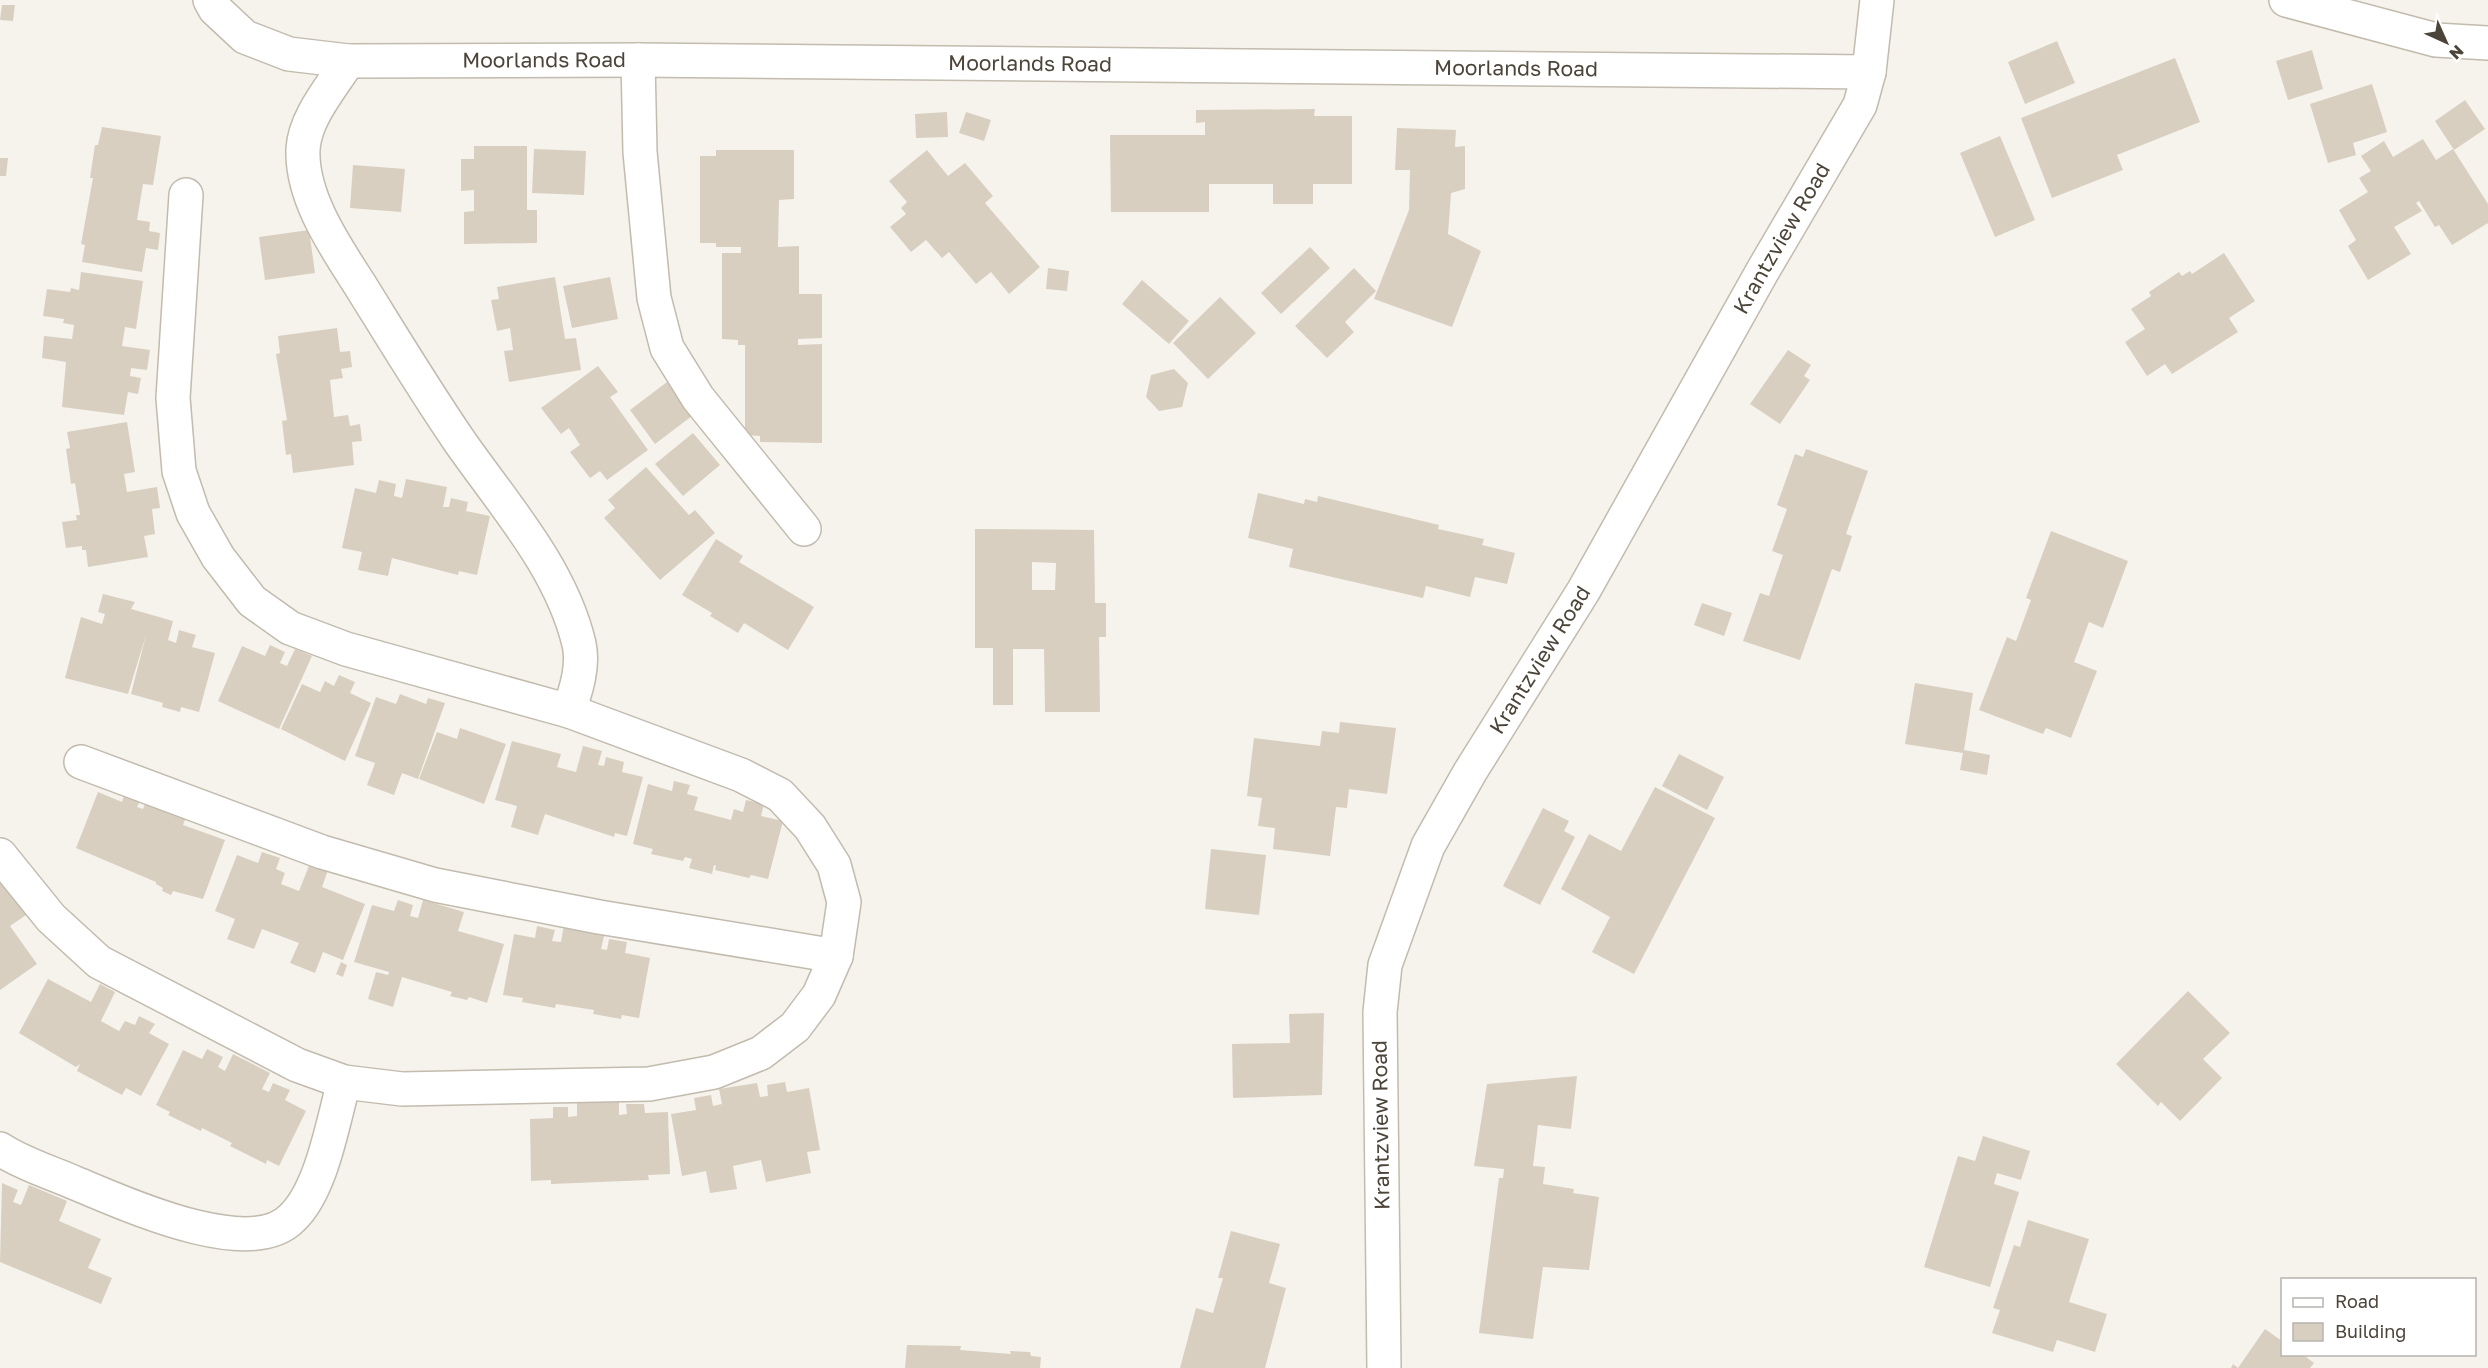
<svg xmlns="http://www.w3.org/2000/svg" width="2488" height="1368" font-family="'Golos Text',sans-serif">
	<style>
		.building { fill: #d8cfc1; fill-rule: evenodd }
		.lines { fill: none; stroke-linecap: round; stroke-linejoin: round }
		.minor-casing { stroke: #c2bbae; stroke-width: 36 }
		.minor { stroke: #fff; stroke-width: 33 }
		.labels { text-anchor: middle; stroke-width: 4.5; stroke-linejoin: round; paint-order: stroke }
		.street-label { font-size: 21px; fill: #4b4439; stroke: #fff }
	</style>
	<rect width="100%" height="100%" fill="#f6f3ec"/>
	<path class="building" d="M 2,5 L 15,5 L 13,21 L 0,20 Z
		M 2057,41 L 2075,83 L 2025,104 L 2008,62 Z
		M 2312,50 L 2323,89 L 2288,100 L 2276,61 Z
		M 2175,58 L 2200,122 L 2117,155 L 2123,170 L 2052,198 L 2021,118 Z
		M 2372,84 L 2387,132 L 2353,143 L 2356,155 L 2328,163 L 2310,104 Z
		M 2465,100 L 2485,129 L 2454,150 L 2435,121 Z
		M 1315,109 L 1314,116 L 1352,116 L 1352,184 L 1313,184 L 1313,204 L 1273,204 L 1273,184 L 1209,184 L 1209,212 L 1111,212 L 1110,135 L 1205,135 L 1205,122 L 1196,123 L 1196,110 Z
		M 947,112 L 948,137 L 916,138 L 915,114 Z
		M 966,112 L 991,120 L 984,141 L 959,133 Z
		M 102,127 L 161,136 L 153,185 L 143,184 L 137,220 L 150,222 L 149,231 L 160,233 L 158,250 L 146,248 L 142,272 L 82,262 L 85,245 L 81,244 L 93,178 L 90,178 L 95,145 L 98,145 Z
		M 1397,128 L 1456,130 L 1455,147 L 1465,146 L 1465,189 L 1451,193 L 1448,234 L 1481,251 L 1452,327 L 1374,299 L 1409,210 L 1410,170 L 1395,170 Z
		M 2000,136 L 2035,220 L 1995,237 L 1960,153 Z
		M 2423,139 L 2436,160 L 2453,149 L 2488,204 L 2488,223 L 2452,245 L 2439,225 L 2435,227 L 2419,201 L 2416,203 L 2422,211 L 2394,227 L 2411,254 L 2368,280 L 2348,246 L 2356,240 L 2339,210 L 2368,192 L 2359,178 L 2371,171 L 2361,156 L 2384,141 L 2393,157 Z
		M 474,146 L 527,146 L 527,210 L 537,210 L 537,243 L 464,244 L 464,212 L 474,211 L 474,190 L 461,191 L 461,159 L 474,159 Z
		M 534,149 L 586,151 L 584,195 L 532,193 Z
		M 716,150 L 794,150 L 794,199 L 779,200 L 778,247 L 799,246 L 799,294 L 822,294 L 822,338 L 798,339 L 798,345 L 822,344 L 822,443 L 760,442 L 760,436 L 745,435 L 745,345 L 738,345 L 738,340 L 722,339 L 722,253 L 741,253 L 741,247 L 716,247 L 716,243 L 700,243 L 700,156 L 716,156 Z
		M 927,150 L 948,176 L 965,163 L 993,196 L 985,203 L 1040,267 L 1009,294 L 991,272 L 976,284 L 949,252 L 942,258 L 926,240 L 911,252 L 890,227 L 906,214 L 901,208 L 907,202 L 889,181 Z
		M 0,158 L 8,158 L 6,176 L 0,176 Z
		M 353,165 L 405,169 L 401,212 L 350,208 Z
		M 309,230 L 315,273 L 265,280 L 259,237 Z
		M 1310,247 L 1330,268 L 1281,314 L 1261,293 Z
		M 2224,253 L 2255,301 L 2229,318 L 2238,332 L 2172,374 L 2165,364 L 2147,376 L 2125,342 L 2145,329 L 2131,309 L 2151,296 L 2149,292 L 2179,272 L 2182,276 L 2190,271 L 2192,274 Z
		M 1048,268 L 1069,271 L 1067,291 L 1046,289 Z
		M 1354,268 L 1376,291 L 1345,322 L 1354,332 L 1327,358 L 1295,326 Z
		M 81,272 L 143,281 L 136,329 L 125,327 L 122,346 L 150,350 L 147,370 L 131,368 L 130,376 L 141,378 L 138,394 L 128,392 L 124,415 L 62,407 L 66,362 L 42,358 L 44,336 L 72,339 L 74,325 L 63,323 L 64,319 L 43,316 L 47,289 L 70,292 L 71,288 L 79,290 Z
		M 555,277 L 565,339 L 576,338 L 581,370 L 509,382 L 504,351 L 513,350 L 510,328 L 497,331 L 491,300 L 499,299 L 497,287 Z
		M 610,277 L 618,319 L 572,328 L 563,286 Z
		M 1142,280 L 1189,321 L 1169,344 L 1122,304 Z
		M 1220,297 L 1256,333 L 1208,379 L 1173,343 Z
		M 337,328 L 340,352 L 350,351 L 352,367 L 341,369 L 343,378 L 330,380 L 334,417 L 348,415 L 350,426 L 360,424 L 362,441 L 352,442 L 354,465 L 293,473 L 291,454 L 286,455 L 282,421 L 287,420 L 276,354 L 280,353 L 278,336 Z
		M 1788,350 L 1811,365 L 1804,376 L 1810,380 L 1780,424 L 1750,404 Z
		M 598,366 L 618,392 L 610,397 L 648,450 L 607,480 L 600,471 L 590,478 L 570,452 L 580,445 L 569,428 L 561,434 L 541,408 Z
		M 1174,369 L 1188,383 L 1182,407 L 1159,411 L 1146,397 L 1151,375 Z
		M 667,382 L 692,416 L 655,444 L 630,410 Z
		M 127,422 L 135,472 L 124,474 L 127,492 L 157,487 L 160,508 L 152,509 L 155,534 L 144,536 L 148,557 L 88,567 L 86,550 L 82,550 L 82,546 L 66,548 L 62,522 L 77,520 L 76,515 L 80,515 L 75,483 L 71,484 L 66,449 L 70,448 L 67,432 Z
		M 693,433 L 720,465 L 683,496 L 655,464 Z
		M 1806,449 L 1868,471 L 1846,534 L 1852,536 L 1840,572 L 1832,569 L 1800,660 L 1743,641 L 1760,593 L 1769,596 L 1783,555 L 1772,551 L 1787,509 L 1777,505 L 1795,454 L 1803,457 Z
		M 646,467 L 689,515 L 695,510 L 715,533 L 660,580 L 604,518 L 615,508 L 608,500 Z
		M 406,479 L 447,487 L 443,507 L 449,507 L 451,498 L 468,502 L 466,511 L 490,516 L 477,575 L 459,571 L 458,575 L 392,558 L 388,576 L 358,570 L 362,552 L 342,548 L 355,488 L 376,493 L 379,480 L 396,484 L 394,496 L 402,498 Z
		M 1258,493 L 1304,504 L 1305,499 L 1317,502 L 1318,496 L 1439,525 L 1438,529 L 1484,539 L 1482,545 L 1515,553 L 1507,584 L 1475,577 L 1470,597 L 1426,586 L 1423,598 L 1289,567 L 1293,549 L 1248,538 Z
		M 975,529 L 1094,530 L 1095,603 L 1106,603 L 1106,637 L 1099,637 L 1100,712 L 1045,712 L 1044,649 L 1013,649 L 1013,705 L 993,705 L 993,648 L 975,648 ZM 1032,562 L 1056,563 L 1055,590 L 1032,590 Z
		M 2051,531 L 2128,561 L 2103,628 L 2089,622 L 2074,662 L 2097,671 L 2071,738 L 2046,728 L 2043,734 L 1979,710 L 2007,637 L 2016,641 L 2031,600 L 2026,598 Z
		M 716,539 L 743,556 L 739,562 L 814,607 L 788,650 L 744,623 L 738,633 L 710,616 L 712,613 L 682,595 Z
		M 103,594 L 135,602 L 131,609 L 173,621 L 168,640 L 176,643 L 179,630 L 196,635 L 192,647 L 215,653 L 199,712 L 181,707 L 180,712 L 162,707 L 163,703 L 131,694 L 146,635 L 128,694 L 65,678 L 81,617 L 102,624 L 105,614 L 98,612 Z
		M 1702,603 L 1732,613 L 1724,636 L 1694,625 Z
		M 270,645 L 285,652 L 280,663 L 287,666 L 295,649 L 312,656 L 279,729 L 218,701 L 242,646 L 265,656 Z
		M 339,675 L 355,682 L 350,693 L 371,703 L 345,761 L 281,729 L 302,684 L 320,692 L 325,681 L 334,686 Z
		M 1915,683 L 1973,693 L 1964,750 L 1990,755 L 1987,775 L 1960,770 L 1963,753 L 1905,744 Z
		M 400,694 L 426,704 L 428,698 L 445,703 L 418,779 L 402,773 L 394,795 L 367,785 L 375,763 L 355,756 L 376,697 L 396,704 Z
		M 1340,722 L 1396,728 L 1387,794 L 1349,789 L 1347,808 L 1336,807 L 1330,856 L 1273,849 L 1275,828 L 1258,826 L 1262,798 L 1247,796 L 1254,738 L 1320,746 L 1322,731 L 1339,733 Z
		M 460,728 L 506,744 L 484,804 L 419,779 L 437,732 L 457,739 Z
		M 512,741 L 561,754 L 557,767 L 576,772 L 583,746 L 602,751 L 598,765 L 604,766 L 606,757 L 624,762 L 622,772 L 643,777 L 627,836 L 615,833 L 614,837 L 545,814 L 538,835 L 511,827 L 517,806 L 495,800 Z
		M 1679,754 L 1724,777 L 1707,810 L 1662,786 Z
		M 674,781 L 690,785 L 687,794 L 698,797 L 694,810 L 731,820 L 734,809 L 743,812 L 746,800 L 764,804 L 761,816 L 783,821 L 768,879 L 751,875 L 749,878 L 715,870 L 716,866 L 714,865 L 712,874 L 689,868 L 692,859 L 685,857 L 683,861 L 651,854 L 653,849 L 633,844 L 648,784 L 672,791 Z
		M 1655,787 L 1715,818 L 1634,974 L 1592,952 L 1610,917 L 1561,889 L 1589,834 L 1621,851 Z
		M 98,792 L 122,802 L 125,792 L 141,798 L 137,807 L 143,809 L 149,794 L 189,809 L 183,825 L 225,840 L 203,899 L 173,891 L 171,895 L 162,891 L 163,888 L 156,884 L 156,882 L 76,848 Z
		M 1543,808 L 1569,821 L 1564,831 L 1575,837 L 1540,905 L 1503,886 Z
		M 1211,849 L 1266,855 L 1259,915 L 1205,909 Z
		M 262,852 L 280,858 L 276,869 L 285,873 L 281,884 L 299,891 L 310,863 L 328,870 L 322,887 L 365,904 L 343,960 L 323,952 L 315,973 L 290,963 L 299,943 L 262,929 L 254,949 L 227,939 L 235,919 L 215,911 L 237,855 L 258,863 Z
		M 0,879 L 26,915 L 10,926 L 37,964 L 0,990 Z
		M 398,900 L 413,905 L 410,916 L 418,918 L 423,900 L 464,912 L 458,931 L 504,944 L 487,1003 L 469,997 L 467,1000 L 450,996 L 452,992 L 402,977 L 393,1007 L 368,999 L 376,972 L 388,975 L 389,972 L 354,962 L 372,905 L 394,911 Z
		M 564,925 L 605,932 L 601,949 L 607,950 L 609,939 L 627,942 L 625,953 L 650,958 L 639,1018 L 622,1015 L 621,1019 L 593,1014 L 594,1010 L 556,1004 L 555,1008 L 522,1002 L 523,998 L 503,995 L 514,934 L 535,938 L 537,926 L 555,930 L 552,941 L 561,942 Z
		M 341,962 L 347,965 L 343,977 L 336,974 Z
		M 48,979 L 91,1002 L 100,984 L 115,992 L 101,1021 L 119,1031 L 125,1021 L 135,1025 L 139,1016 L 155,1024 L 149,1033 L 169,1044 L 141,1096 L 126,1088 L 122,1095 L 77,1071 L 80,1064 L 76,1067 L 19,1033 Z
		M 2188,991 L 2230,1033 L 2203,1059 L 2222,1078 L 2180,1121 L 2161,1102 L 2158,1106 L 2116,1064 Z
		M 1324,1013 L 1322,1095 L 1233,1098 L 1232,1044 L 1290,1043 L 1289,1014 Z
		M 207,1049 L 223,1057 L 218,1067 L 225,1071 L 233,1054 L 270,1073 L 262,1089 L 269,1092 L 273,1083 L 290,1090 L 285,1100 L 306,1111 L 279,1166 L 267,1160 L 266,1164 L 230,1146 L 232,1143 L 202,1128 L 201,1131 L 168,1115 L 170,1112 L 156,1105 L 183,1050 L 202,1059 Z
		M 1577,1076 L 1571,1129 L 1538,1125 L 1533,1166 L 1545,1167 L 1543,1184 L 1574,1189 L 1573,1193 L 1599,1197 L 1589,1270 L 1543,1267 L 1533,1339 L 1479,1333 L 1499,1178 L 1503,1178 L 1504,1169 L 1474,1166 L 1487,1084 Z
		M 785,1082 L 787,1092 L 809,1088 L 820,1150 L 807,1152 L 811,1173 L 766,1182 L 761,1160 L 733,1166 L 737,1189 L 710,1193 L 706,1171 L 682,1176 L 671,1114 L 696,1110 L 694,1098 L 711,1095 L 713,1106 L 722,1104 L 719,1089 L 757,1083 L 760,1097 L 768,1096 L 767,1085 Z
		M 619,1100 L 619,1115 L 627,1114 L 626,1104 L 644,1104 L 645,1113 L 668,1112 L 670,1174 L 648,1175 L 649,1180 L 551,1184 L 551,1180 L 531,1181 L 530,1119 L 553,1118 L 553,1107 L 568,1107 L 568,1117 L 577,1116 L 577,1101 Z
		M 1983,1136 L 2030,1151 L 2021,1180 L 1997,1173 L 1994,1184 L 2019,1192 L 1990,1287 L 1924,1267 L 1958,1156 L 1975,1161 Z
		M 2,1183 L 18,1190 L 13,1202 L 21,1205 L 29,1185 L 67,1201 L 59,1221 L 101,1239 L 88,1268 L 112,1278 L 101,1304 L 0,1262 Z
		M 2028,1220 L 2089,1239 L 2069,1302 L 2107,1314 L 2095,1352 L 2057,1340 L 2053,1352 L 1992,1333 L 2000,1310 L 1993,1308 L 2014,1245 L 2020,1247 Z
		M 1231,1231 L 1280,1244 L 1269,1283 L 1286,1288 L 1265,1368 L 1180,1368 L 1196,1308 L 1213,1313 L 1223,1278 L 1218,1278 Z
		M 2265,1329 L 2282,1341 L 2282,1354 L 2302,1354 L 2314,1363 L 2310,1368 L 2231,1368 L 2233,1364 L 2238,1368 Z
		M 907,1345 L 961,1346 L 960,1350 L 1011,1354 L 1010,1351 L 1030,1352 L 1031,1356 L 1041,1357 L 1040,1368 L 905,1368 Z"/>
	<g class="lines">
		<g class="minor-casing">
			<g id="minor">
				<path id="s1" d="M 210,0 L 215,9 L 245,37 L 289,54 L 348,61 L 638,60 L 1869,72"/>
				<path d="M 2286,0 L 2436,40 L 2488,43"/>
				<path d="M 638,60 L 640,152 L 654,298 L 667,348 L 698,398 L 804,529"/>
				<path d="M 348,61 C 332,87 305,117 303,149 C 301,197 335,246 360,285 C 393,338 425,391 460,442 C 504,505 561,568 579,644 C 584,666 576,690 569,711"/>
				<path d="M 81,762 L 322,852 L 435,885 L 599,917 L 836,956"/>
				<path d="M 0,855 L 51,918 L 99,962 L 297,1065 L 344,1082 L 402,1089 L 649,1084 L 714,1072 L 761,1053 L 795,1027 L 819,995 L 836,956 L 844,902 L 834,865 L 810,827 L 780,795 L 741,775 L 569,711 L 346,649 L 290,628 L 252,601 L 218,557 L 193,513 L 179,471 L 173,398 L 186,195"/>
				<path d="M 0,1149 C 23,1164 50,1172 75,1183 C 122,1202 249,1262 292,1218 C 322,1190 333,1121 344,1082"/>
				<path id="s2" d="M 1384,1368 L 1380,1012 L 1385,965 L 1428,846 L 1470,772 L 1584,590 L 1762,272 L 1860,105 L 1869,72 L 1877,0"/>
			</g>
		</g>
		<use href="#minor" class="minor"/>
	</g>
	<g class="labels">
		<g class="street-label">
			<text dy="7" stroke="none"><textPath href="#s1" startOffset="354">Moorlands Road</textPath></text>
			<text dy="7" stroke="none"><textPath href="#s1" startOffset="840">Moorlands Road</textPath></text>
			<text dy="7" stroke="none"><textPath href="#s1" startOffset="1326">Moorlands Road</textPath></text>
			<text dy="7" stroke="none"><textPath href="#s2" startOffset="1233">Krantzview Road</textPath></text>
			<text dy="7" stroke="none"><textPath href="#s2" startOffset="747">Krantzview Road</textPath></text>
			<text transform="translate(1381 1125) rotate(-91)" y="7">Krantzview Road</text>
		</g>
	</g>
	<rect x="2281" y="1278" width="195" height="78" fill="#ffffff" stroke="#b7b4b0" stroke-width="1.5"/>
	<rect x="2293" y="1298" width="30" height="9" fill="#ffffff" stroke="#b7b4b0" stroke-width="1.5"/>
	<text x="2335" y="1308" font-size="18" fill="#4b4439">Road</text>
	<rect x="2293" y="1323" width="30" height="18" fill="#d8cfc1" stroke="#b7b4b0" stroke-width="1.5"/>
	<text x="2335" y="1338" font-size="18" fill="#4b4439">Building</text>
	<g transform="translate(2446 42) rotate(135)" stroke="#ffffff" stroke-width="4.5" paint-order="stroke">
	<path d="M0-4.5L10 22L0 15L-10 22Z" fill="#4b4439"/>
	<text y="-9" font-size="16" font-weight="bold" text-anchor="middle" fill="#4b4439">N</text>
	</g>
</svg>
